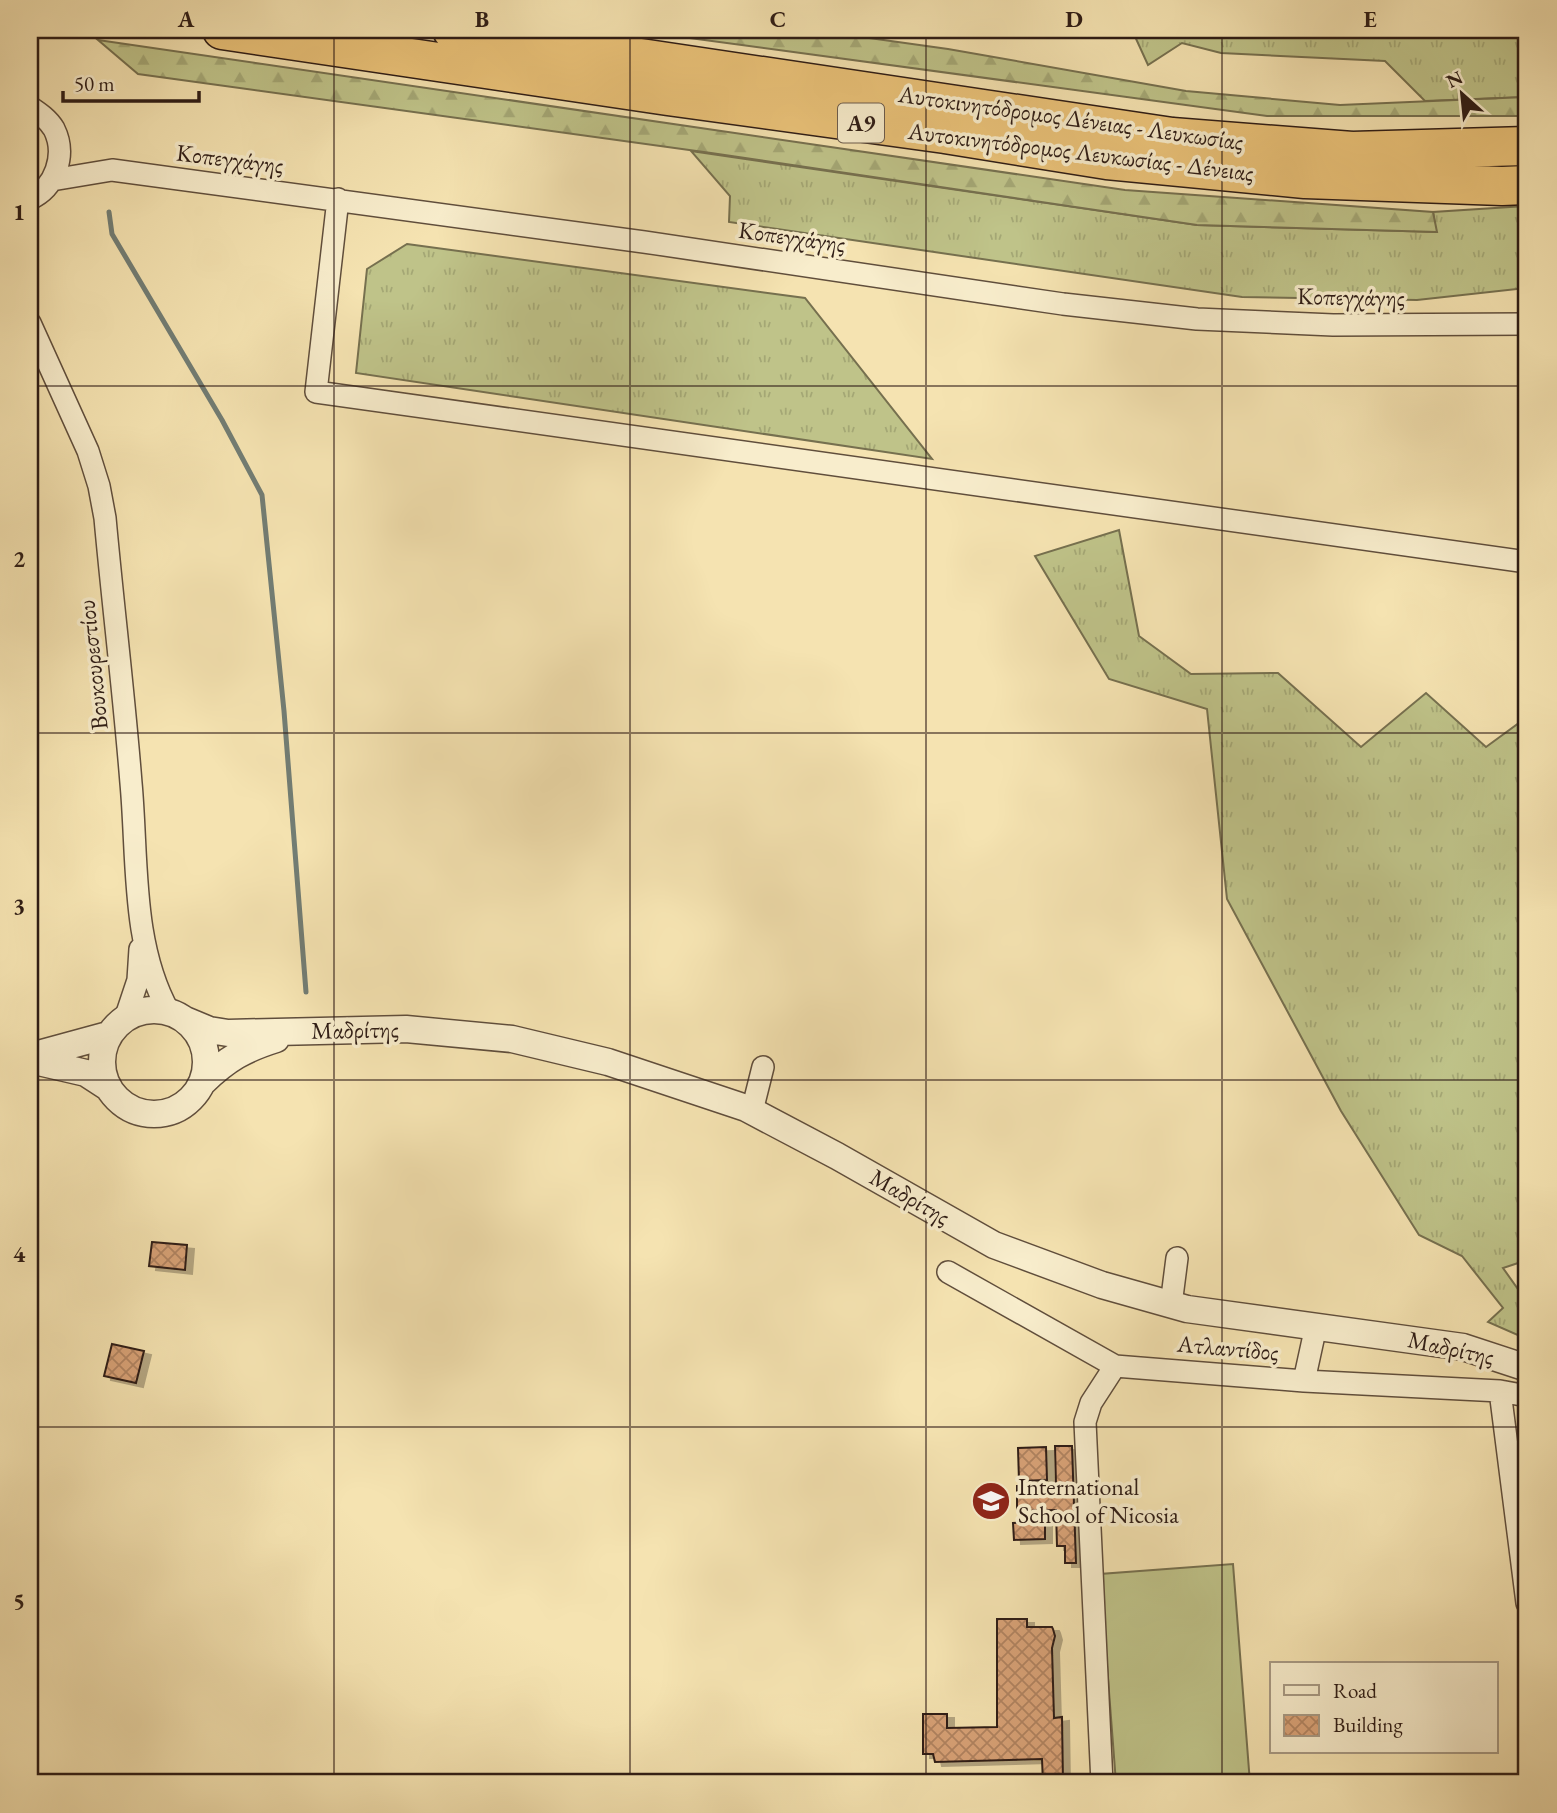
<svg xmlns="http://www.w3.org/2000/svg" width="1557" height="1813" font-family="'EB Garamond',serif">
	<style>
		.grass { fill: url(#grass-tufts); stroke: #76704f; stroke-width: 2 }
		.forest { fill: url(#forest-firs); stroke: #76704f; stroke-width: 2 }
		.pitch { fill: #bfc389; stroke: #76704f; stroke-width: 2 }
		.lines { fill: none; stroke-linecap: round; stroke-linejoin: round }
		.stream { stroke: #727d74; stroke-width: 5 }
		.building { fill: url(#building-cross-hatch); stroke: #2e1c15; stroke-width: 2; filter: url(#shadow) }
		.minor-casing { stroke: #604e3c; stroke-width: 24 }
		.tertiary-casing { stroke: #604e3c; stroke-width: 29 }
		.motorway-casing { stroke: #2e1c15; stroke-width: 41 }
		.minor { stroke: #f8edcc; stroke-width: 21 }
		.tertiary { stroke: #f8edcc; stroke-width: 26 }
		.motorway { stroke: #eac278; stroke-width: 38 }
		.grid { fill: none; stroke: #2e1c15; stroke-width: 2; stroke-opacity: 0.55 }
		.labels { text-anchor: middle; stroke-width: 7; stroke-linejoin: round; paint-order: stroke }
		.shield { fill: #f8edcc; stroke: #6b5b4c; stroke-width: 2 }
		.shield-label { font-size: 23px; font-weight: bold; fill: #2e1c15 }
		.street-label { font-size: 24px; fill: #2e1c15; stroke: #f8edcc }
		.poi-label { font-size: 24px; fill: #2e1c15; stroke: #f8edcc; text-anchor: start }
		.neatline { fill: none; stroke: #2e1c15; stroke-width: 2.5 }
		.grid-label { font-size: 23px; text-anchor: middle; font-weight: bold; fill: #2e1c15 }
	</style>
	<defs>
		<pattern id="grass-tufts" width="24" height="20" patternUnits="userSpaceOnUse" patternTransform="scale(1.75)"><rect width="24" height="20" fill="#bfc389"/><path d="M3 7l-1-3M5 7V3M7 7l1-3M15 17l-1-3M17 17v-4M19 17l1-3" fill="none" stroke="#a4a775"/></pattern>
		<pattern id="forest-firs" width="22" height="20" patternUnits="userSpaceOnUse" patternTransform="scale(1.75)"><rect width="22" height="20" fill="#bfc389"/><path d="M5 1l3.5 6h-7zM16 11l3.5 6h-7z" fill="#a4a775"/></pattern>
		<pattern id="building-cross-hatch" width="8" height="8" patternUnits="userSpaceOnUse" patternTransform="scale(1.75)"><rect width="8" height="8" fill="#d8a277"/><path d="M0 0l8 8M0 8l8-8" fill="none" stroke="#b08360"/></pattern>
		<filter id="shadow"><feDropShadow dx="7" dy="4" stdDeviation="0" flood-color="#0004"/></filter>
	</defs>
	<rect width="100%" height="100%" fill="#f5e3b1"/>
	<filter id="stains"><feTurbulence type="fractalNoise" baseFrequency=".00286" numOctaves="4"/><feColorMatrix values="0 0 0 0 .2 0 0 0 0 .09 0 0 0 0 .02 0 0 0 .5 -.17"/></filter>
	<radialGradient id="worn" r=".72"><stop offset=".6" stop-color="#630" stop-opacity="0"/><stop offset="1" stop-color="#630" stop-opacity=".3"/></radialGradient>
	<path class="grass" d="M 1132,30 L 1527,30 L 1527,97 L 1425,101 L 1385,61 L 1221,53 L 1182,43 L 1148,65 Z
		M 691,151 L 1197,225 L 1436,232 L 1433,212 L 1527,206 L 1527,288 L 1417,300 L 1242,297 L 729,222 L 730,196 Z
		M 407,244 L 805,298 L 932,459 L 356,373 L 367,269 Z
		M 1119,530 L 1139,636 L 1191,674 L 1278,673 L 1361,747 L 1426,693 L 1486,747 L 1527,717 L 1527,1260 L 1503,1268 L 1527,1302 L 1527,1339 L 1488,1322 L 1503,1308 L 1462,1256 L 1419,1235 L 1341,1111 L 1227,899 L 1207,709 L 1109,679 L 1035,556 Z"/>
	<path class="forest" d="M 630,30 L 812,30 L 948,49 L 1186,91 L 1340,105 L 1527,97 L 1527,116 L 1267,116 Z
		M 98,40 L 1125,190 L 1433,212 L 1437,232 L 1197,225 L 711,153 L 138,74 Z"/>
	<path class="pitch" d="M 1233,1564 L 1250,1783 L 1116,1783 L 1100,1574 Z"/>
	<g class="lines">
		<path class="stream" d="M 109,212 L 112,234 L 222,420 L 262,495 L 284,711 L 306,992"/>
	</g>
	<path class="building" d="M 152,1242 L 187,1245 L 185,1270 L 149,1266 Z
		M 112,1344 L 144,1351 L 136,1383 L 104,1376 Z
		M 1055,1446 L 1072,1446 L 1076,1563 L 1065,1563 L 1065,1546 L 1057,1546 L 1056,1510 L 1017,1511 L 1017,1486 L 1056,1485 Z
		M 1046,1447 L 1047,1480 L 1019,1481 L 1018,1448 Z
		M 1045,1522 L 1045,1539 L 1014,1540 L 1013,1523 Z
		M 997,1619 L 1027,1619 L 1027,1627 L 1052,1627 L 1053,1629 L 1055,1636 L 1052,1648 L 1054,1718 L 1062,1717 L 1063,1783 L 1043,1783 L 1042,1759 L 935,1762 L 933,1754 L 923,1754 L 923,1714 L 947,1714 L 947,1728 L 997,1727 Z"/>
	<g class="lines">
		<g class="minor-casing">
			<path id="minor" d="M 30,107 C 39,113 48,119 54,129 C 67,155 55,188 30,199
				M 52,180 L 112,170 L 644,242 L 1063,304 L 1197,319 L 1333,325 L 1527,324
				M 338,199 L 316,392 L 1527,562
				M 30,323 L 88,451 L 99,486 L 105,518 C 113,606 124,694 131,783 C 138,859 131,944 169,1012
				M 125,1019 L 138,980 L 140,949
				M 752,1111 L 763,1067
				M 948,1272 L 1115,1366 L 1304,1381 L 1500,1391 L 1527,1396
				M 1171,1305 L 1177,1258
				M 1304,1381 L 1316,1326
				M 1500,1391 L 1527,1603
				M 1102,1783 L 1085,1422 L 1091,1403 L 1115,1366"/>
		</g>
		<g class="tertiary-casing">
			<path id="tertiary" d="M102 1062a52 52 0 1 1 104 0a52 52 0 1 1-104 0Z
				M 185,1020 L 209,1030 L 228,1033 L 406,1029 L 512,1039 L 608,1062 L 746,1108 L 837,1156 L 994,1245 L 1102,1285 L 1187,1309 L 1463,1347 L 1527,1368
				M 31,1056 L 108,1035
				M 30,1060 L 86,1073 L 106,1086
				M 203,1082 C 227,1059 244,1049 276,1039"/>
		</g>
		<g class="motorway-casing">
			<path id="motorway" d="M 222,30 L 668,96 L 945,134 L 1107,160 L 1305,179 L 1502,186 L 1527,185
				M 452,30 L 1172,137 L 1352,151 L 1527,146"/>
		</g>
		<use href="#minor" class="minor"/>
		<use href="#tertiary" class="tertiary"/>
		<use href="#motorway" class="motorway"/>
	</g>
	<path class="grid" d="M 334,30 L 334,1783M 630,30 L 630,1783M 926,30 L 926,1783M 1222,30 L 1222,1783M 30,386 L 1527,386M 30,733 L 1527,733M 30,1080 L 1527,1080M 30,1427 L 1527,1427"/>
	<defs>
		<g id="school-disc" transform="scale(2.0125)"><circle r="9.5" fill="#8f2418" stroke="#f8edcc"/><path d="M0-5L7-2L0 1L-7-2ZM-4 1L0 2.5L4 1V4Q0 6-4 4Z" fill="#fff"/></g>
	</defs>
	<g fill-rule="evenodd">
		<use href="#school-disc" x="991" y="1501"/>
	</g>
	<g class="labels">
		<rect class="shield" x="838" y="103.5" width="46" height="39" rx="5"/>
		<g class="shield-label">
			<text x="861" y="131">A9</text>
		</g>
		<g class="street-label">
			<text transform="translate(1071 118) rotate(8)" y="8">Αυτοκινητόδρομος Δένειας - Λευκωσίας</text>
			<text transform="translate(1081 152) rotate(7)" y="8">Αυτοκινητόδρομος Λευκωσίας - Δένειας</text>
			<text transform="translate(230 159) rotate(7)" y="8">Κοπεγχάγης</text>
			<text transform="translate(792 237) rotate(8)" y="8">Κοπεγχάγης</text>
			<text transform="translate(1351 297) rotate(1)" y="8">Κοπεγχάγης</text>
			<text transform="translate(93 665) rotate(-96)" y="8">Βουκουρεστίου</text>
			<text transform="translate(355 1030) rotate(-1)" y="8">Μαδρίτης</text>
			<text transform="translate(910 1197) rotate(30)" y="8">Μαδρίτης</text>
			<text transform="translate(1228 1348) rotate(5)" y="8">Ατλαντίδος</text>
			<text transform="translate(1451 1348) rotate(12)" y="8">Μαδρίτης</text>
		</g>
		<g class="poi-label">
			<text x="1018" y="1495">International<tspan x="1018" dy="28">School of Nicosia</tspan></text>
		</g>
	</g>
	<rect width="1557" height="1813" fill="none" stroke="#f5e3b1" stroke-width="77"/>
	<rect x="1270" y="1662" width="228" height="91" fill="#f8edcc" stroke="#a79983" stroke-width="2"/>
	<rect x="1284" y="1685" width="35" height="10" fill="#f8edcc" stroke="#a79983" stroke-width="2"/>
	<text x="1333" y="1698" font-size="21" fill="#2e1c15">Road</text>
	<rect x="1284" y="1715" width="35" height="21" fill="url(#building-cross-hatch)" stroke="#a79983" stroke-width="2"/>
	<text x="1333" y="1732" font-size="21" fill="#2e1c15">Building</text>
	<g transform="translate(1462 94) rotate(333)" stroke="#f8edcc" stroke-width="5" paint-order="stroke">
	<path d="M0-5L12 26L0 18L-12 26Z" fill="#2e1c15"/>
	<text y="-10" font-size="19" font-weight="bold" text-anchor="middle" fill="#2e1c15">N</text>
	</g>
	<path d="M63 91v10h136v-10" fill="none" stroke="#2e1c15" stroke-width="3.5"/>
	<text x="74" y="91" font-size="21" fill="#2e1c15" stroke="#f8edcc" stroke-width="5" paint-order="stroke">50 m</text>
	<rect x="38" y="38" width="1480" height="1736" class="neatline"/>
	<g class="grid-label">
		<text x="186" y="27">A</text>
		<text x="482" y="27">B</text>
		<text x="778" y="27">C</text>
		<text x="1074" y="27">D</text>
		<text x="1370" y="27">E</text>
		<text x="19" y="220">1</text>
		<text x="19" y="567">2</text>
		<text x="19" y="914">3</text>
		<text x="19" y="1262">4</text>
		<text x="19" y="1609">5</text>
	</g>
	<rect width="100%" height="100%" filter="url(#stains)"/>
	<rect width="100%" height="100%" fill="url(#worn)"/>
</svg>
